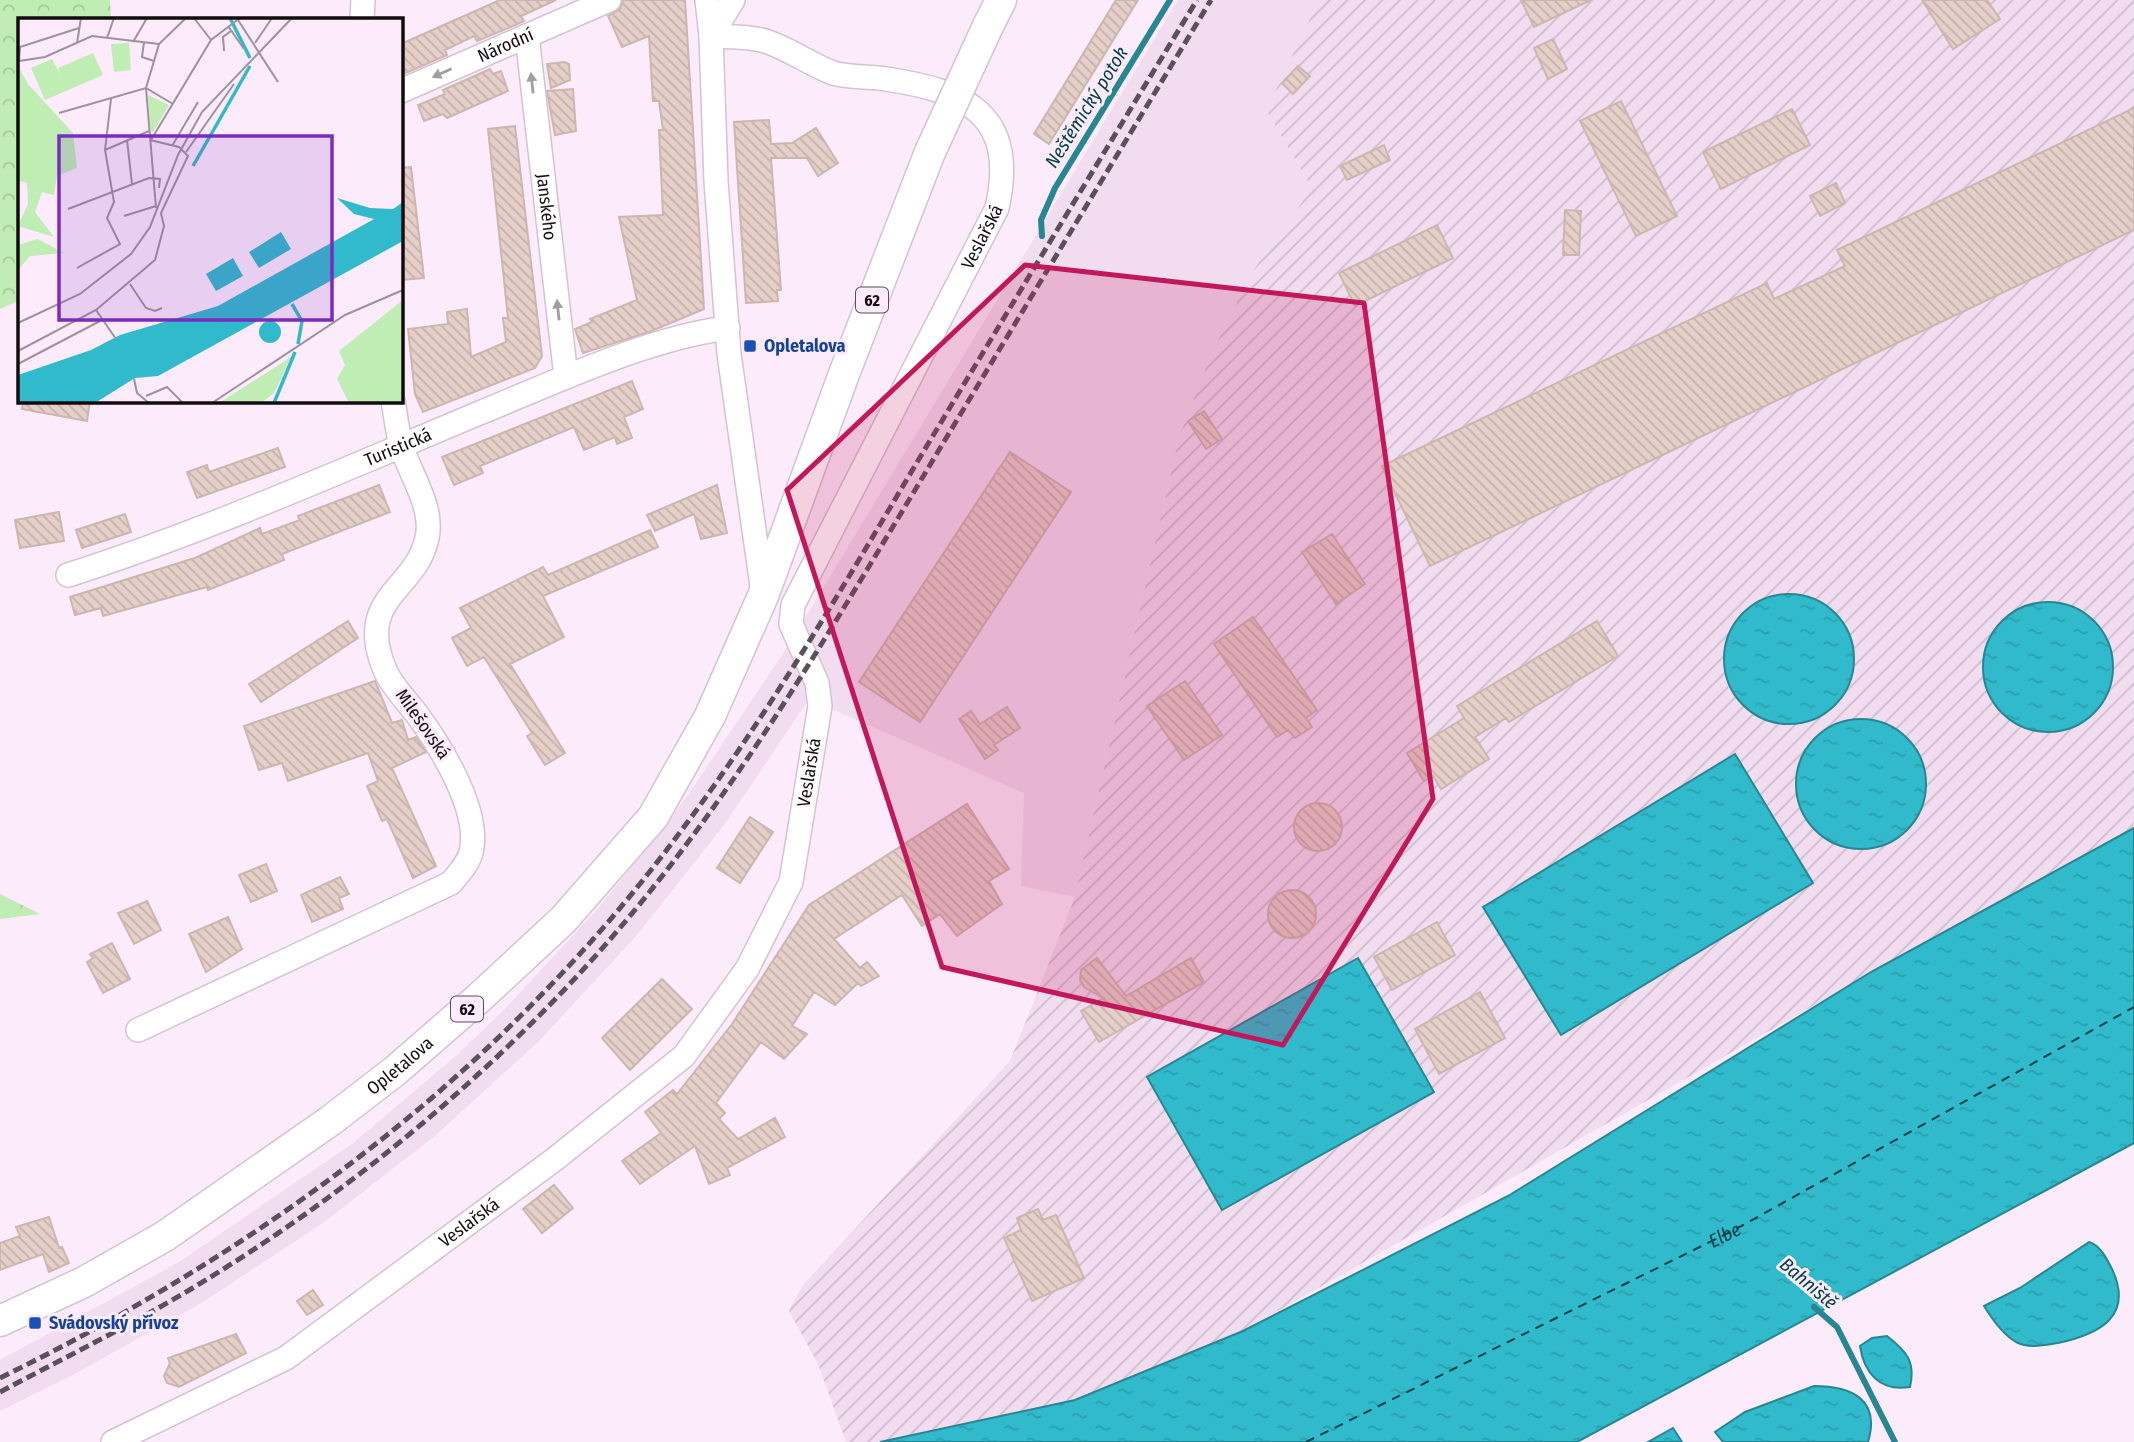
<svg xmlns="http://www.w3.org/2000/svg" width="2134" height="1442" font-family="'Fira Sans Condensed',sans-serif">
	<style>
		.built { fill: #f1dcf0 }
		.industrial { fill: url(#industrial-furrows) }
		.forest { fill: url(#forest-crowns) }
		.water { fill: url(#water-ripples); stroke: #278693; stroke-width: 2 }
		.lines { fill: none; stroke-linecap: round; stroke-linejoin: round }
		.stream { stroke: #278693; stroke-width: 6 }
		.ferry { stroke: #024147; stroke-width: 2; stroke-dasharray: 9 7; stroke-linecap: butt }
		.building { fill: url(#building-back-hatch); stroke: #cdb6af; stroke-width: 2 }
		.minor-casing { stroke: #d4c3d3; stroke-width: 26 }
		.major-casing { stroke: #d4c3d3; stroke-width: 33 }
		.minor { stroke: #fff; stroke-width: 23 }
		.major { stroke: #fff; stroke-width: 30 }
		.rail { stroke: #5a5059; stroke-width: 5; stroke-dasharray: 10 5; stroke-linecap: butt }
		.major-bridge-casing { stroke: #d4c3d3; stroke-width: 33; stroke-linecap: butt }
		.major-bridge { stroke: #fff; stroke-width: 30 }
		.oneway { fill: #a09ea0 }
		.marked { fill: #c2185b; fill-opacity: 0.2; stroke: #c2185b; stroke-width: 5; stroke-linejoin: round }
		.transit-dot { fill: #1a4fb4; stroke: #fcebfb; stroke-width: 2.5 }
		.labels { text-anchor: middle; stroke-width: 6; stroke-linejoin: round; paint-order: stroke }
		.shield { fill: #fcebfb; stroke: #584f57; stroke-width: 2 }
		.shield-label { font-size: 16px; font-weight: bold; fill: #120c11 }
		.street-label { font-size: 18px; fill: #120c11; stroke: #fcebfb }
		.transit-label { font-size: 18px; font-weight: bold; fill: #164399; stroke: #fcebfb; text-anchor: start }
		.water-label { font-size: 19px; font-style: italic; fill: #024147; stroke: #fcebfb }
		.inset-river { fill: none; stroke: #30bacb; stroke-width: 3.5 }
		.inset-road { fill: none; stroke: #9e929d; stroke-width: 2 }
		.view { fill: #7b2cbf; fill-opacity: 0.15; stroke: #7b2cbf; stroke-width: 3.5 }
		.inset-edge { fill: none; stroke: #120c11; stroke-width: 3.5 }
	</style>
	<defs>
		<pattern id="industrial-furrows" width="10" height="10" patternUnits="userSpaceOnUse" patternTransform="scale(1.75)"><rect width="10" height="10" fill="#f1dcf0"/><path d="M-1 1l2-2M0 10L10 0M9 11l2-2" fill="none" stroke="#cebccd"/></pattern>
		<pattern id="forest-crowns" width="20" height="18" patternUnits="userSpaceOnUse" patternTransform="scale(1.75)"><rect width="20" height="18" fill="#bfedb3"/><path d="M2 6a3 3 0 1 1 6 0M12 15a3 3 0 1 1 6 0" fill="none" stroke="#a3ca99"/></pattern>
		<pattern id="water-ripples" width="26" height="14" patternUnits="userSpaceOnUse" patternTransform="scale(1.75)"><rect width="26" height="14" fill="#30bacb"/><path d="M2 4q2-2 4 0t4 0M15 11q2-2 4 0t4 0" fill="none" stroke="#2a9fad"/></pattern>
		<pattern id="building-back-hatch" width="6" height="6" patternUnits="userSpaceOnUse" patternTransform="scale(1.75)"><rect width="6" height="6" fill="#e6cfc8"/><path d="M-1 5l2 2M0 0l6 6M5-1l2 2" fill="none" stroke="#c4b1ab"/></pattern>
	</defs>
	<rect width="100%" height="100%" fill="#fcebfb"/>
	<path class="built" d="M 1178,0 L 1319,0 L 1266,110 L 1312,188 L 1252,272 L 1179,437 L 1075,897 L 1021,886 L 1024,793 L 809,699 L 724,825 L 637,935 L 539,1041 L 436,1135 L 323,1223 L 203,1302 L 71,1376 L 0,1411 L 0,1360 L 179,1262 L 352,1144 L 458,1054 L 506,1008 L 601,905 L 686,798 L 790,643 Z"/>
	<path class="industrial" d="M 1319,0 L 2134,0 L 2134,828 L 1913,949 L 1243,1331 L 1075,1400 L 883,1442 L 846,1442 L 818,1364 L 789,1311 L 803,1285 L 1010,1061 L 1075,897 L 1179,437 L 1210,357 L 1252,272 L 1312,188 L 1266,110 Z"/>
	<path class="forest" d="M 0,0 L 110,0 L 111,19 L 19,19 L 19,301 L 0,309 Z
		M 0,894 L 40,914 L 0,919 Z"/>
	<path class="water" d="M1724 659a65 65 0 1 1 130 0a65 65 0 1 1-130 0Z
		M1983 667a65 65 0 1 1 130 0a65 65 0 1 1-130 0Z
		M1796 784a65 65 0 1 1 130 0a65 65 0 1 1-130 0Z
		M 1735,754 L 1813,883 L 1561,1035 L 1483,907 Z
		M 2134,828 L 2134,1143 L 1577,1442 L 880,1442 L 1075,1400 L 1243,1331 L 1508,1196 L 1871,972 Z
		M 1358,958 L 1434,1092 L 1222,1210 L 1147,1077 Z
		M 2089,1242 C 2100,1245 2107,1259 2112,1269 C 2134,1316 2100,1334 2058,1343 C 2045,1345 2029,1349 2016,1342 C 2002,1334 1992,1319 1984,1306 L 2020,1288 Z
		M 1887,1336 C 1906,1351 1916,1361 1910,1387 C 1880,1392 1864,1373 1860,1346 L 1872,1338 Z
		M 1814,1386 C 1851,1386 1881,1399 1868,1442 L 1723,1442 L 1715,1432 L 1745,1412 Z
		M 1673,1428 L 1682,1442 L 1648,1442 Z"/>
	<g class="lines">
		<path class="stream" d="M 1042,236 L 1041,220 L 1055,188 L 1170,0
			M 1814,1307 L 1837,1327 L 1895,1442"/>
		<path class="ferry" id="s1" d="M 1306,1442 L 1736,1229 L 2134,1007"/>
	</g>
	<path class="building" d="M 500,0 L 556,0 L 521,16 L 524,21 L 513,26 L 477,41 L 474,36 L 445,50 L 447,55 L 401,75 L 401,44 Z
		M 623,0 L 685,0 L 704,309 L 649,332 L 583,353 L 575,329 L 592,322 L 590,319 L 637,300 L 619,217 L 663,215 L 659,130 L 663,130 L 659,101 L 653,101 L 649,36 L 622,47 L 608,16 L 620,9 Z
		M 1116,0 L 1138,0 L 1049,144 L 1034,134 Z
		M 1521,0 L 1591,0 L 1534,27 Z
		M 1922,0 L 1987,0 L 2000,19 L 1953,49 Z
		M 1553,39 L 1567,69 L 1548,79 L 1534,48 Z
		M 564,62 L 569,64 L 570,80 L 551,88 L 547,64 Z
		M 1298,66 L 1310,76 L 1293,94 L 1282,83 Z
		M 490,69 L 493,74 L 501,71 L 508,91 L 447,118 L 443,114 L 424,121 L 418,105 L 445,94 L 443,90 Z
		M 573,89 L 576,131 L 555,135 L 547,91 Z
		M 1621,101 L 1677,216 L 1636,236 L 1580,121 Z
		M 2134,108 L 2134,230 L 1430,566 L 1382,466 L 1767,283 L 1774,299 L 1845,266 L 1837,250 Z
		M 1792,109 L 1810,145 L 1721,189 L 1703,152 Z
		M 769,120 L 771,144 L 792,143 L 816,128 L 838,163 L 818,176 L 807,158 L 771,158 L 781,290 L 777,290 L 778,301 L 746,303 L 734,122 Z
		M 515,126 L 542,356 L 535,368 L 423,412 L 415,394 L 408,329 L 448,324 L 447,312 L 467,309 L 471,357 L 506,342 L 503,318 L 508,318 L 488,129 Z
		M 1384,145 L 1390,160 L 1347,180 L 1340,166 Z
		M 411,167 L 424,278 L 401,280 L 401,168 Z
		M 1836,183 L 1845,203 L 1820,216 L 1810,196 Z
		M 1565,210 L 1581,211 L 1579,255 L 1563,255 Z
		M 1437,225 L 1453,258 L 1355,306 L 1339,273 Z
		M 632,381 L 643,409 L 624,417 L 632,438 L 617,444 L 615,437 L 584,450 L 574,427 L 480,466 L 483,473 L 454,485 L 442,457 Z
		M 23,401 L 90,401 L 87,421 L 22,409 Z
		M 1204,411 L 1222,439 L 1206,449 L 1188,421 Z
		M 278,448 L 285,467 L 197,498 L 187,472 L 207,465 L 209,472 Z
		M 1010,452 L 1071,492 L 920,722 L 859,682 Z
		M 379,485 L 390,512 L 282,554 L 284,560 L 208,590 L 207,587 L 103,616 L 101,608 L 75,615 L 70,597 L 195,558 L 260,528 L 262,534 L 300,520 L 298,516 Z
		M 717,485 L 727,533 L 701,539 L 694,514 L 655,531 L 647,515 Z
		M 59,512 L 64,541 L 20,548 L 15,520 Z
		M 125,514 L 131,532 L 82,548 L 76,530 Z
		M 650,530 L 658,547 L 543,596 L 564,637 L 510,664 L 565,753 L 545,765 L 527,736 L 532,733 L 484,657 L 467,666 L 462,657 L 452,638 L 471,628 L 460,608 L 543,567 L 548,575 Z
		M 1332,534 L 1365,584 L 1336,604 L 1302,552 Z
		M 1253,617 L 1317,710 L 1306,718 L 1312,727 L 1295,738 L 1288,730 L 1277,737 L 1214,644 Z
		M 348,621 L 358,638 L 261,702 L 249,684 Z
		M 1597,621 L 1618,656 L 1509,722 L 1506,718 L 1475,737 L 1489,759 L 1441,789 L 1433,776 L 1424,781 L 1407,753 L 1464,718 L 1457,706 Z
		M 375,681 L 392,723 L 402,720 L 408,740 L 416,737 L 426,752 L 392,768 L 436,866 L 413,878 L 387,819 L 382,821 L 367,786 L 378,781 L 368,753 L 288,781 L 282,763 L 259,770 L 244,726 Z
		M 1185,681 L 1222,735 L 1184,760 L 1147,706 Z
		M 1007,707 L 1020,728 L 994,745 L 998,750 L 985,759 L 959,719 L 971,711 L 980,724 Z
		M1294 827a24 24 0 1 1 48 0a24 24 0 1 1-48 0Z
		M 967,804 L 1009,869 L 989,881 L 1002,904 L 957,936 L 940,914 L 922,926 L 902,895 L 834,939 L 860,968 L 867,962 L 879,976 L 861,986 L 858,983 L 835,1005 L 814,992 L 792,1026 L 807,1034 L 784,1059 L 761,1042 L 716,1103 L 725,1113 L 719,1119 L 738,1139 L 775,1118 L 785,1137 L 727,1168 L 730,1175 L 709,1184 L 695,1146 L 640,1184 L 622,1161 L 661,1133 L 645,1112 L 673,1090 L 677,1094 L 732,1024 L 809,905 Z
		M 750,817 L 773,832 L 740,883 L 717,868 Z
		M 266,864 L 277,891 L 251,902 L 239,875 Z
		M 340,877 L 349,894 L 339,898 L 343,909 L 312,922 L 301,895 Z
		M1268 914a24 24 0 1 1 48 0a24 24 0 1 1-48 0Z
		M 147,901 L 161,930 L 134,944 L 118,913 Z
		M 228,917 L 242,949 L 206,972 L 189,934 Z
		M 1437,922 L 1455,955 L 1392,990 L 1374,957 Z
		M 112,943 L 130,979 L 103,993 L 87,962 L 93,958 L 90,954 Z
		M 1097,958 L 1126,996 L 1191,958 L 1204,982 L 1099,1042 L 1081,1011 L 1103,998 L 1084,987 L 1080,980 L 1081,970 Z
		M 662,979 L 692,1009 L 630,1070 L 602,1038 Z
		M 1480,992 L 1505,1038 L 1439,1074 L 1415,1029 Z
		M 554,1185 L 573,1208 L 542,1233 L 523,1209 Z
		M 1038,1209 L 1043,1220 L 1056,1215 L 1084,1278 L 1032,1301 L 1004,1238 L 1021,1230 L 1017,1218 Z
		M 49,1217 L 59,1248 L 62,1247 L 69,1263 L 49,1272 L 43,1254 L 0,1270 L 0,1243 L 20,1236 L 16,1227 Z
		M 313,1290 L 323,1305 L 307,1315 L 297,1301 Z
		M 236,1334 L 246,1353 L 179,1387 L 167,1383 L 164,1376 L 170,1363 L 168,1358 Z"/>
	<g class="lines">
		<g class="minor-casing">
			<g id="minor">
				<path d="M 707,0 L 711,36 L 716,181 L 729,354 L 763,593"/>
				<path d="M 362,19 L 363,0"/>
				<path id="s2" d="M 527,36 L 566,377"/>
				<path d="M 711,36 L 733,0"/>
				<path id="s3" d="M 401,91 L 609,0"/>
				<path id="s4" d="M 68,575 C 209,530 345,469 482,412 C 555,382 651,337 728,328"/>
				<path d="M 138,1030 L 451,883 C 459,873 471,861 472,847 C 478,806 439,744 416,713 C 406,700 391,685 385,670 C 354,597 416,591 427,538 C 434,508 411,476 402,448 C 397,433 396,416 393,401"/>
				<path id="s5" d="M 113,1442 L 286,1358 L 555,1159 L 684,1056 L 747,969 L 791,882 L 820,706 L 817,683 L 791,624 L 793,605 L 997,208 C 1018,115 967,91 886,79 C 869,76 849,78 833,73 C 809,64 788,48 765,41 C 749,36 728,37 711,36"/>
			</g>
		</g>
		<g class="major-casing">
			<g id="major">
				<path d="M 988,26 L 1001,0"/>
				<path id="s6" d="M 0,1321 L 84,1282 L 165,1236 L 330,1121 L 395,1071 L 480,997 L 563,920 L 653,817 L 710,716 L 763,596 L 844,374 L 930,152"/>
			</g>
		</g>
		<use href="#minor" class="minor"/>
		<use href="#major" class="major"/>
		<path class="rail" d="M 0,1378 C 210,1275 405,1142 565,970 C 707,819 811,641 916,464 C 1009,309 1103,154 1197,0
			M 0,1392 C 64,1358 129,1326 191,1289 C 334,1203 466,1096 579,974 C 715,827 815,656 918,485 C 1015,323 1113,162 1211,0"/>
		<g class="major-bridge-casing">
			<path id="major-bridge" d="M 930,152 L 988,26"/>
		</g>
		<use href="#major-bridge" class="major-bridge"/>
	</g>
	<defs><path id="oneway-solid" d="M-6-.8H1V-3.2L6.5 0L1 3.2V.8H-6Z" transform="scale(1.75)"/></defs>
	<g class="oneway">
		<use href="#oneway-solid" transform="translate(442 73) rotate(156)"/>
		<use href="#oneway-solid" transform="translate(532 83) rotate(-96)"/>
		<use href="#oneway-solid" transform="translate(558 310) rotate(-96)"/>
	</g>
	<path class="marked" d="M 1025,265 L 1364,303 L 1433,799 L 1283,1045 L 942,967 L 787,490 Z"/>
	<g class="transit-dot">
		<rect x="743" y="339" width="14" height="14" rx="3.5"/>
		<rect x="28" y="1316" width="14" height="14" rx="3.5"/>
	</g>
	<g class="labels">
		<g class="shield">
			<rect x="856" y="287.5" width="32" height="25" rx="5"/>
			<rect x="451" y="996.5" width="32" height="25" rx="5"/>
		</g>
		<g class="shield-label">
			<text x="872" y="306">62</text>
			<text x="467" y="1015">62</text>
		</g>
		<g class="street-label">
			<text dy="6" stroke="none"><textPath href="#s3" startOffset="114">Národní</textPath></text>
			<text dy="6" stroke="none"><textPath href="#s2" startOffset="172">Janského</textPath></text>
			<text dy="6" stroke="none"><textPath href="#s5" startOffset="1596">Veslařská</textPath></text>
			<text dy="6" stroke="none"><textPath href="#s4" startOffset="354">Turistická</textPath></text>
			<text transform="translate(423 724) rotate(55)" y="6">Milešovská</text>
			<text dy="6" stroke="none"><textPath href="#s5" startOffset="1008">Veslařská</textPath></text>
			<text dy="6" stroke="none"><textPath href="#s6" startOffset="476">Opletalova</textPath></text>
			<text dy="6" stroke="none"><textPath href="#s5" startOffset="420">Veslařská</textPath></text>
		</g>
		<g class="transit-label">
			<text x="764" y="352">Opletalova</text>
			<text x="49" y="1329">Svádovský přívoz</text>
		</g>
		<g class="water-label">
			<text transform="translate(1086 107) rotate(-58)" y="7">Neštěmický potok</text>
			<text dy="7" stroke="none"><textPath href="#s1" startOffset="467">Elbe</textPath></text>
			<text transform="translate(1809 1283) rotate(40)" y="7">Bahniště</text>
		</g>
	</g>
	<g transform="translate(18 18)">
		<rect width="385" height="385" fill="#fcebfb"/>
		<path d="M 273,339 L 256,375 L 243,385 L 201,385 Z" fill="#bfedb3"/>
		<path d="M 0,48 L 10,66 L 55,115 L 59,150 L 39,158 L 36,177 L 24,174 L 17,194 L 36,219 L 0,208 L 10,186 L 9,165 L 1,163 ZM 20,221 L 46,235 L 12,238 L 0,252 L 0,227 ZM 385,282 L 385,385 L 331,385 L 319,361 L 327,347 L 321,333 Z" fill="#bfedb3"/>
		<path d="M 111,25 L 113,52 L 96,54 L 93,26 ZM 75,35 L 85,57 L 27,82 L 13,50 L 34,41 L 43,58 L 40,50 ZM 130,77 L 151,87 L 135,114 L 133,113 Z" fill="#bfedb3"/>
		<path d="M 319,180 L 352,190 L 375,191 L 385,184 L 385,223 L 140,358 L 117,360 L 77,385 L 0,385 L 0,357 L 73,332 L 102,317 L 200,288 L 356,201 L 336,196 ZM 263,214 L 273,231 L 241,250 L 231,234 ZM 215,240 L 225,258 L 198,273 L 188,256 ZM241 314a11 11 0 1 1 22 0a11 11 0 1 1-22 0Z" fill="#30bacb"/>
		<path class="inset-river" d="M 212,0 L 232,40M 175,148 L 232,48M 274,286 L 284,303 L 280,326M 0,372 L 201,306 L 385,204M 256,385 L 277,334"/>
		<path class="inset-road" d="M 176,0 L 193,22M 220,2 L 260,64M 210,8 L 226,31M 61,10 L 2,29 L 1,43 L 27,39 L 74,18 L 141,26M 89,20 L 96,0M 115,24 L 129,0M 126,24 L 124,39 L 136,43M 59,25 L 63,0M 237,25 L 254,0M 206,33 L 205,19 L 213,13M 41,95 L 128,70 L 155,86M 109,122 L 114,166M 133,122 L 193,22 L 222,0M 154,128 L 180,84M 87,132 L 131,113M 168,134 L 216,66M 138,190 L 128,70 L 141,26 L 168,0M 50,191 L 131,160 L 142,161 L 141,170M 106,198 L 138,188M 59,250 L 102,226 L 89,200 L 96,184 L 87,132 L 93,81M 112,266 L 128,290 L 137,293 L 144,290M 78,292 L 98,321M 0,305 L 62,276 L 113,236 L 132,209 L 160,137 L 184,94 L 274,0M 0,333 L 78,292 L 137,242 L 146,208 L 143,195 L 170,138 L 161,129 L 132,122M 0,346 L 82,303M 116,361 L 119,375 L 131,385M 128,378 L 149,369 L 165,385M 194,385 L 327,297 L 385,272"/>
		<path class="view" d="M 41,118 L 314,118 L 314,302 L 41,302 Z"/>
		<rect width="385" height="385" class="inset-edge"/>
	</g>
</svg>
